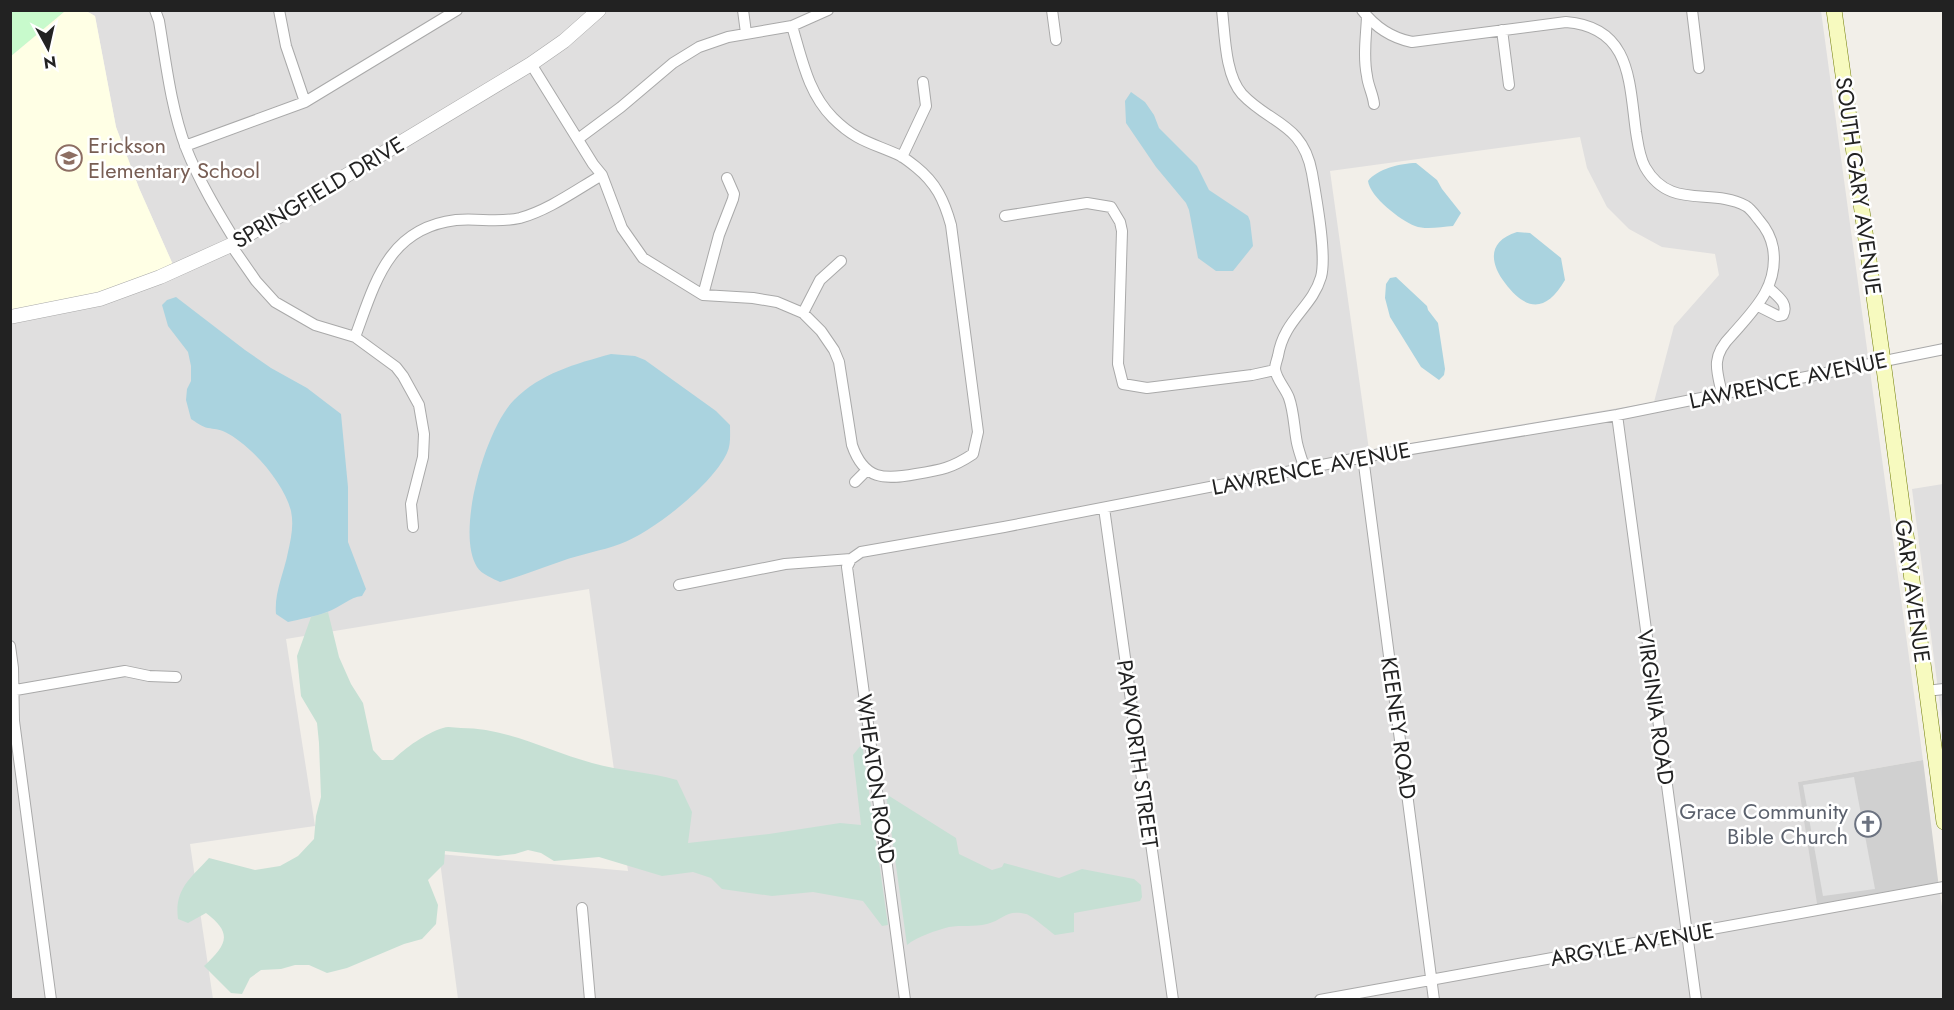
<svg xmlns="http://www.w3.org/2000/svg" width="1954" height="1010" font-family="Jost,sans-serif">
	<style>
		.residential { fill: #e0dfdf; fill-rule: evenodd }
		.education { fill: #ffffe5 }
		.religious { fill: #d0d0d0 }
		.wetland { fill: #c6e0d4 }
		.park { fill: #c8facc }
		.parking { fill: #e2e2e2 }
		.water { fill: #aad3df }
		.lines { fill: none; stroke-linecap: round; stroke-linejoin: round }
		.minor-casing { stroke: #a9a9a9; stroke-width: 12 }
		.tertiary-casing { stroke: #a9a9a9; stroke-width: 15 }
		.secondary-casing { stroke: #707d05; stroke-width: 16 }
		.minor { stroke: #fff; stroke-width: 10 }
		.tertiary { stroke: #fff; stroke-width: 14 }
		.secondary { stroke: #f7fabf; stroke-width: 15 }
		.labels { text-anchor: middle; stroke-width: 5; stroke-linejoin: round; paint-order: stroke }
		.education-label { font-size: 22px; fill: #785e54; stroke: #fff; text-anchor: start }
		.street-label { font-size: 22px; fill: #222; stroke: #fff }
		.worship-label { font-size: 22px; fill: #5b616d; stroke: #fff; text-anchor: end }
	</style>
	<rect width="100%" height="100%" fill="#f2efe9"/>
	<path class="residential" d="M 86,11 L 591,11 L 562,38 L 231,240 L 174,267 L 139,188 L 116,127 L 95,16 Z
		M 607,11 L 1821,11 L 1923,760 L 1798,782 L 1939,888 L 1944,919 L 1943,999 L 458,999 L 439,854 L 628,871 L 589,589 L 286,639 L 315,826 L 190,844 L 213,999 L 54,999 L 11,687 L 11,320 L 174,276 L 542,64 ZM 1580,137 L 1587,168 L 1607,207 L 1629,229 L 1662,247 L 1715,254 L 1719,275 L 1674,326 L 1654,402 L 1369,450 L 1330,171 Z
		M 1943,484 L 1943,728 L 1912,489 Z
		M 11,726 L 48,999 L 11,999 Z"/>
	<path class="education" d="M 65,11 L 86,11 L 95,16 L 116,127 L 139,188 L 174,267 L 98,295 L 11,311 L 11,56 Z"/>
	<path class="religious" d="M 1923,760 L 1939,888 L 1818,910 L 1798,782 Z"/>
	<path class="wetland" d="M 328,612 L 339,657 L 351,684 L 363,703 L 373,750 L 382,760 L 393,760 C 405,748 426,733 443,728 C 448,726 455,728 461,728 C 507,728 548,751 592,763 C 621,771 649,772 677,780 L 692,812 L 688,843 L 769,834 L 840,823 L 861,825 L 853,755 L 861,745 L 863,750 L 888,925 L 882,926 L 863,901 L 813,892 L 772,896 L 722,889 L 711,878 L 693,872 L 662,876 L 599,857 L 554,861 L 541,853 L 528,850 L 515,854 L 498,856 L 445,851 L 444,864 L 428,880 L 438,905 L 436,924 L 422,939 L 404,944 L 347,968 L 327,973 L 309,965 L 295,965 L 281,969 L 261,970 L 250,978 L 242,994 L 231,993 L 204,966 C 226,945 234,934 206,913 L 188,923 L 178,919 C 174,889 191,878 209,858 L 255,870 L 280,866 L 298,856 L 314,839 L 316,816 L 321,797 L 319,743 L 317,723 L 301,696 L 297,656 L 311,617 Z
		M 886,794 L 956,838 L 959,854 L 992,870 L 1002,867 L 1004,863 L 1059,878 L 1082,869 L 1134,879 L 1141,885 L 1142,897 L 1140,901 L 1074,913 L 1074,932 L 1055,935 C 1048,930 1031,915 1026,914 C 1006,909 1003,920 987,924 C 974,927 961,925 949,927 C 935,931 918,936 907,945 Z"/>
	<path class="park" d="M 11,10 L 65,10 L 65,11 L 11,56 Z"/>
	<path class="parking" d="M 1854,777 L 1875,889 L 1823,896 L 1803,785 Z"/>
	<path class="water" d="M 1131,92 L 1145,102 L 1154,115 L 1159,128 L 1197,166 L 1209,190 L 1248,216 L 1250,221 L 1253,246 L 1233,271 L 1216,271 L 1198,258 L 1189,210 L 1186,203 L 1156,167 L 1126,123 L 1125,101 Z
		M 1416,163 L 1437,180 L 1442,189 L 1461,213 L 1453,226 C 1441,227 1425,230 1415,226 C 1400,220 1370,197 1368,181 C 1377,169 1401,163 1416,163 Z
		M 1517,232 L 1530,233 L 1561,258 L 1565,280 C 1546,313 1526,311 1505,283 C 1489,262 1488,241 1517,232 Z
		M 1396,277 L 1427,306 L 1428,310 L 1438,323 L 1445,369 L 1444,375 L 1439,380 L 1421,367 L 1390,317 L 1385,298 L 1386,284 L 1390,278 Z
		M 176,297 L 245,350 L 271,368 L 307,388 L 341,414 L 348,487 L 348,542 L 366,589 L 362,596 C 350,597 339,608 327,612 C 314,617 300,619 288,622 L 276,614 C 274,593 284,573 288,552 C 291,539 294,525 291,511 C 284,483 251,445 225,432 C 219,429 214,429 208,428 C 202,427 196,422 191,419 L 186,400 L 187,389 L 191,381 L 191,366 L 188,352 L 168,326 L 162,305 L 167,300 Z
		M 611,354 L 635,356 L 645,360 L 716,411 L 730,425 C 730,434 731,445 727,453 C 712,485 653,532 620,544 C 601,551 581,554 562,561 C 541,568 522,576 500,582 C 494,579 481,574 477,567 C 455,532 486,428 514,400 C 541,373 575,364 611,354 Z"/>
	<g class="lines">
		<g class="minor-casing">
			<path id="minor" d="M 155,10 L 159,21 C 166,63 171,108 186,148 C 199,181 217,211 236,242
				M 279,10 L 286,46 L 305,102
				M 743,10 L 746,33
				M 1052,10 L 1056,40
				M 1222,10 C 1225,35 1225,75 1242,94 C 1270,124 1303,123 1312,173 C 1316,197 1327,255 1321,277 C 1312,308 1284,319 1278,356 C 1277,360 1275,365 1275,369 C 1276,379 1286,389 1289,398 C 1294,412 1294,428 1297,443 C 1299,452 1302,460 1305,469
				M 1362,10 C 1375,27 1392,38 1412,42 L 1566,22 C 1631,27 1629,81 1636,132 C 1638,144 1639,156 1645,167 C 1670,211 1711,187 1746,206 C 1751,209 1755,215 1759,220 C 1766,228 1771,237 1773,248 C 1779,286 1755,309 1732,335 C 1725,342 1718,351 1717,362 C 1716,372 1720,384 1722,394
				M 1692,10 L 1699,68
				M 1367,17 C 1366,37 1363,57 1367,76 C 1368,86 1373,94 1374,104
				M 1502,30 L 1509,85
				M 531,64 L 593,164 L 602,175 L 622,228 L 643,258 L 703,295 L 753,298 L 777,302 L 803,313 L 821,331 L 834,350 L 839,362 L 852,445 C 864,480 884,480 916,474 C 941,470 952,468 973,454 L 978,432 L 951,225 C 944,200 936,183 916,167 C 911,163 906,159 901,156 C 873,143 857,142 833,118 C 808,93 802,59 792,26
				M 578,139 L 621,107 L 673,63 L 699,47 L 728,37 L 792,26 L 828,10
				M 185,146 L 305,102 L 457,10
				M 902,157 L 926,106 L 923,82
				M 1005,216 L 1087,203 L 1111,207 L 1120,222 L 1122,231 L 1118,364 L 1123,384 L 1147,388 L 1252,375 L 1275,370
				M 231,245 L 256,281 L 275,302 L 315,325 L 355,337 L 396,367 L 403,376 L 419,405 L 424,434 L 423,457 L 411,504 L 413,527
				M 703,295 L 719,235 L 733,199 L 734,194 L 727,178
				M 1758,306 L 1778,316 L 1783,315 C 1789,303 1777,296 1769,288
				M 803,313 L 820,280 L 841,261
				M 355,337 C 375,283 388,228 456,220 C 478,218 499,223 520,218 C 549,210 576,190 602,175
				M 1617,415 L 1696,1000
				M 1363,457 L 1434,1000
				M 855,482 L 867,470
				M 1104,508 L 1173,1000
				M 851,559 L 847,567 L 905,1000
				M 679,585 L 785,564 L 851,559 L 861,552 L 1004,527 L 1363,457 L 1617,415 L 1944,349
				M 10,646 L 13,668 L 14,721 L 51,1000
				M 10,691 L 125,671 L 149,676 L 176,677
				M 1926,691 L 1944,689
				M 582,908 L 590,1000
				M 1320,1000 L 1944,887"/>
		</g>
		<g class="tertiary-casing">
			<path id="tertiary" d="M 10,317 L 100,299 L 160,277 L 231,245 L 531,64 L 564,41 L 599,10"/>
		</g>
		<g class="secondary-casing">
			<path id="secondary" d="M 1834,10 L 1883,361 L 1944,822"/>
		</g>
		<use href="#minor" class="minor"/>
		<use href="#tertiary" class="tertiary"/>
		<use href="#secondary" class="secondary"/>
	</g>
	<defs>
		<g id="school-ring" transform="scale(1.35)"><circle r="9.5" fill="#fff" stroke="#8d6e63" stroke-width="1.5"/><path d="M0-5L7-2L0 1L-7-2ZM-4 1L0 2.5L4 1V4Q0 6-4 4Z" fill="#8d6e63"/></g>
		<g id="church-ring" transform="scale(1.35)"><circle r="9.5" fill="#fff" stroke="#6b7280" stroke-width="1.5"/><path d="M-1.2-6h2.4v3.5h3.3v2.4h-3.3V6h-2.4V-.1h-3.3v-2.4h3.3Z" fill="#6b7280"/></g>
	</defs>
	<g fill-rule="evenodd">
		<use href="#school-ring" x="69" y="158"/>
		<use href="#church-ring" x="1868" y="824"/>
	</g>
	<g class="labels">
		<g class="education-label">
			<text x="88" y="153">Erickson<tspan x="88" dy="25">Elementary School</tspan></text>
		</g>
		<g class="street-label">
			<text transform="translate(1859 186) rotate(82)" y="8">SOUTH GARY AVENUE</text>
			<text transform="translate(318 192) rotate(-31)" y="8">SPRINGFIELD DRIVE</text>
			<text transform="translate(1788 380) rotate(-12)" y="8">LAWRENCE AVENUE</text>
			<text transform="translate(1311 468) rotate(-11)" y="8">LAWRENCE AVENUE</text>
			<text transform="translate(1913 591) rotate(82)" y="8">GARY AVENUE</text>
			<text transform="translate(1656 707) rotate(82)" y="8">VIRGINIA ROAD</text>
			<text transform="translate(1399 728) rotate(82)" y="8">KEENEY ROAD</text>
			<text transform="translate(1138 754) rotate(82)" y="8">PAPWORTH STREET</text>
			<text transform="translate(876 779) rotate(82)" y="8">WHEATON ROAD</text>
			<text transform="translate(1632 944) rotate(-10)" y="8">ARGYLE AVENUE</text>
		</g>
		<g class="worship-label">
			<text x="1848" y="819">Grace Community<tspan x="1848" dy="25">Bible Church</tspan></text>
		</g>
	</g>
	<rect width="1954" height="1010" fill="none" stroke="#222222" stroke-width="24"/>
	<g transform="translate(48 48) rotate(172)" stroke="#ffffff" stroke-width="4.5" paint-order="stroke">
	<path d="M0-4.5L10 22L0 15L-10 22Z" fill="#222222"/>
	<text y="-9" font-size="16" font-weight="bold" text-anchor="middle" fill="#222222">N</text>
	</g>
</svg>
